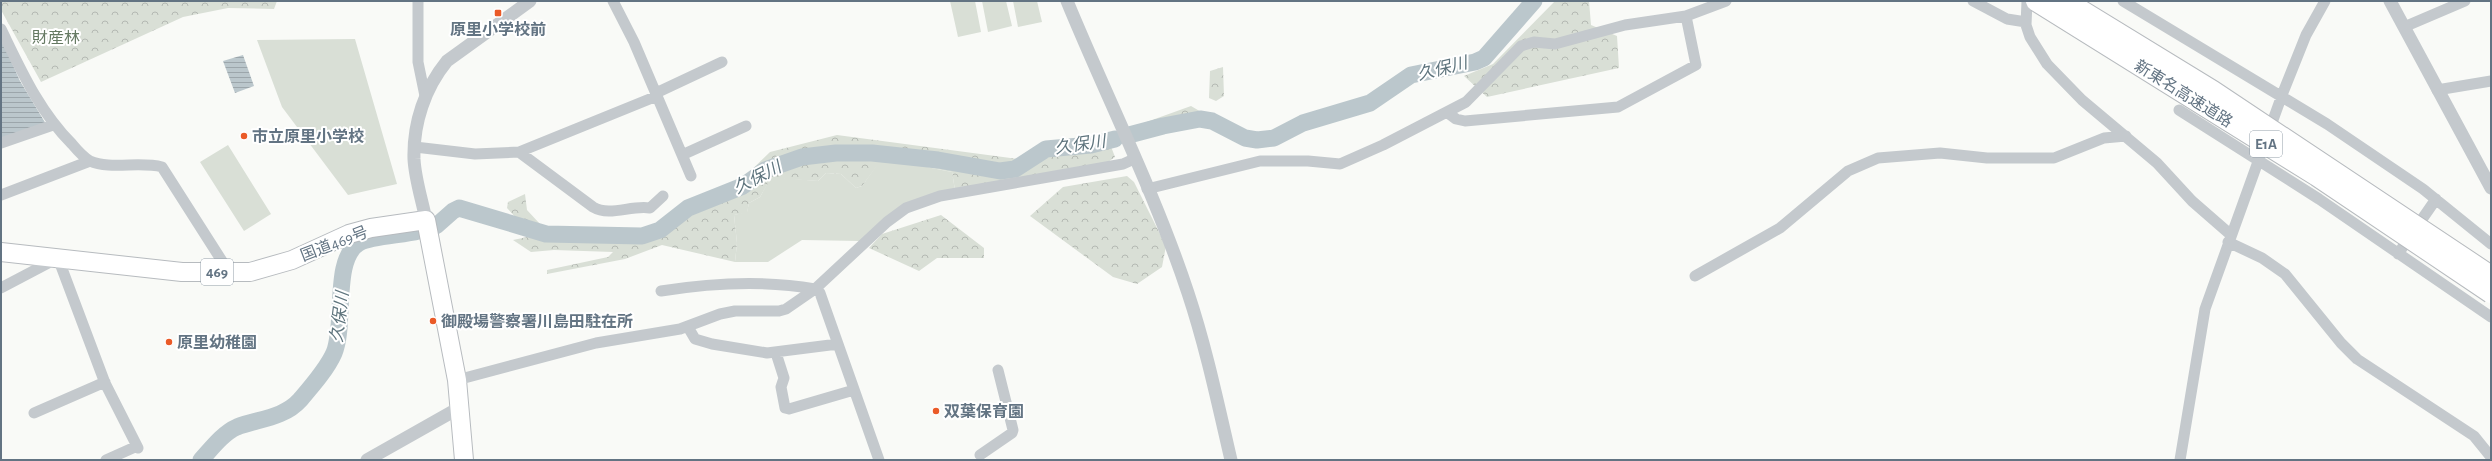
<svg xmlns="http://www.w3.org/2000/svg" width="2492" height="461" font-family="'Alegreya Sans','Noto Sans JP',sans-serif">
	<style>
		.green { fill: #d9dfd6 }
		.forest { fill: url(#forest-crowns) }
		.water { fill: url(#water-rules) }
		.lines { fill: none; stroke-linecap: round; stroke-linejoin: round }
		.river { stroke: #bbc7cc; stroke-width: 17 }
		.trunk-casing { stroke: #b7bbbf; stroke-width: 20 }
		.minor { stroke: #c4c9cd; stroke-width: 11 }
		.tertiary { stroke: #c4c9cd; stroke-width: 13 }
		.trunk { stroke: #fff; stroke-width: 18 }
		.motorway-bridge-casing { stroke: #b7bbbf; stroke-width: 22; stroke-linecap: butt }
		.motorway-bridge { stroke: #fff; stroke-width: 20 }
		.poi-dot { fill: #ea5a27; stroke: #fff; stroke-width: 1.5 }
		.labels { text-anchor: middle; stroke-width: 4; stroke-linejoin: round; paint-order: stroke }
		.shield { fill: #fff; stroke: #929ea8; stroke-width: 1 }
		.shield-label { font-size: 15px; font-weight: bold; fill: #637483 }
		.poi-label { font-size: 16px; font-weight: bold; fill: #637483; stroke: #fff; text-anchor: start }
		.park-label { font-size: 16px; fill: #667a63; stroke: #fff }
		.street-label { font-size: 16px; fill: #637483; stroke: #fff }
		.water-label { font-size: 17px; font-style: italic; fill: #5e747d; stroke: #fff }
	</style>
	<defs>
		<pattern id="forest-crowns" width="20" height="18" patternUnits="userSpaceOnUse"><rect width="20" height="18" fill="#d9dfd6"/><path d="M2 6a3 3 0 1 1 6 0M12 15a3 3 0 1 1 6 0" fill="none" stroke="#b4b9b3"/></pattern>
		<pattern id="water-rules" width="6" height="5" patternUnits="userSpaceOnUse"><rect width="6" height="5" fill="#bbc7cc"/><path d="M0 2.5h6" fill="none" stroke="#9ca6ab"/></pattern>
	</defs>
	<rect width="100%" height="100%" fill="#f9faf7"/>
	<path class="green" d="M 950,1 L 975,1 L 981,32 L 958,37 Z
		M 982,1 L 1006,1 L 1012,26 L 988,32 Z
		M 1013,1 L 1037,1 L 1042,22 L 1018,27 Z
		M 355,39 L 397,184 L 348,195 L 282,107 L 257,40 Z
		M 228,145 L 271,214 L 244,231 L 200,162 Z
		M 882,158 L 952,172 L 955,190 L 938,192 L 860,241 L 802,240 L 768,262 L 735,262 L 737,243 L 734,215 L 747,212 L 749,203 L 760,197 L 771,177 L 818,181 L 826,173 L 841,174 L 856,188 L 862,186 Z"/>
	<path class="forest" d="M 1,1 L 277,1 L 274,9 L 228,8 L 183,17 L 41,82 L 1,10 Z
		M 1555,1 L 1589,1 L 1591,25 L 1617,36 L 1619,68 L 1487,97 L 1464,76 L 1493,64 Z
		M 1223,67 L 1224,96 L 1216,101 L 1209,98 L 1210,71 Z
		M 1191,106 L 1208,116 L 1132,137 L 1127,129 Z
		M 837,135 L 1018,159 L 1046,145 L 1107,136 L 1115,157 L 1108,162 L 955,190 L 952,172 L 883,158 L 862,186 L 856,188 L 841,174 L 826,173 L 818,181 L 771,178 L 760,197 L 749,203 L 747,213 L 734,215 L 737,243 L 735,262 L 662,245 L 625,259 L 547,274 L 547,270 L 608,257 L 613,252 L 554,250 L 531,252 L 513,240 L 532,236 L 507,208 L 508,202 L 525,194 L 527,210 L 553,238 L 634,241 L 657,228 L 682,204 L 733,188 L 770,152 Z
		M 1127,176 L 1134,182 L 1166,246 L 1162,267 L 1137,284 L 1113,277 L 1030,216 L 1063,187 Z
		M 941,215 L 984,248 L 984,258 L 937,258 L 919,271 L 869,248 L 882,234 Z"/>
	<path class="water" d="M 1,38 L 20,81 L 46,124 L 1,139 Z
		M 243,55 L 254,86 L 235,93 L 223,61 Z"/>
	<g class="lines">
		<path class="river" d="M 1129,135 L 1163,126 L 1200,119 L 1212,121 L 1245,138 L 1257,140 L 1274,138 L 1303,123 L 1370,103 L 1411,75 L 1475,62 L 1484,58 L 1534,1
			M 436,226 L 453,211 L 459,208 L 546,234 L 642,236 L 660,230 L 688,208 L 743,186 L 765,170 L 802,157 L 836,153 L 872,153 L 938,160 L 1000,171 L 1015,169 L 1046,149 L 1091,145 L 1115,139
			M 201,460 C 211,449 223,433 237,427 C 258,419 284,418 300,400 C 312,386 327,369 334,353 C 346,325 332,259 359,243 C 370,236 404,235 418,231"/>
		<g class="trunk-casing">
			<path id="trunk" d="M 1,252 L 182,272 L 250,272 L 292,260 L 349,234 L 371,228 L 426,220 L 457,380 L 464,460"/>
		</g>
		<path class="minor" d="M 418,1 L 418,62 L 425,96
			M 613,1 L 634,42 L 691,176
			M 1973,1 L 2007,19 L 2026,22
			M 2027,1 L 2026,25 L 2030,37 L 2047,64 L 2082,100 L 2157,163 L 2192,201 L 2231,235
			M 2123,1 L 2327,124 L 2423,189 L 2491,244
			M 2404,27 L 2465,1
			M 1,29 C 21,70 39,111 72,144 C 77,150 83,157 90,161 C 110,170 140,161 162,167 L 229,272
			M 2437,90 L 2491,81
			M 656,93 L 722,62
			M 2179,110 L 2319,199 L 2491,317
			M 1448,113 L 1456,119 L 1465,121 L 1618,107 L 1696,65 L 1686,16 L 1726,1
			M 1,143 L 53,125
			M 415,147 L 475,154 L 519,152 L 593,207 C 610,217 630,205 650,208 L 663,196
			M 519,152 L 657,96
			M 682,155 L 746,126
			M 1147,189 L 1260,161 L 1308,161 L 1340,164 L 1383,145 L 1466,102 L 1521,46 L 1534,42 L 1555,44 L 1625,25 L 1686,16
			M 1,195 L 90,161
			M 2228,242 L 2262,258 L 2285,274 L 2341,343 L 2357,359 L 2474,436 L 2491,457
			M 2398,254 L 2436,199
			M 1695,276 L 1780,228 L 1848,171 L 1878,158 L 1940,153 L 1987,158 L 2054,158 L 2104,138 L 2126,136
			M 1,288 L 58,258 L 105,383 L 138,448
			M 661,291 C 711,283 765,280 815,289 L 820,293 L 879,460
			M 688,327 L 695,339 L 712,344 L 767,353 L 838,344
			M 776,353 L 784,378 L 781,387 L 785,408 L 789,409 L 854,390
			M 457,380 L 596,343 L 680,329 L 720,314 L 735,311 L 779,311 L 786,309 L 815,289 L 887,222 L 906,208 L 940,196 L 1123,164 L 1134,159
			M 34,413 L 105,382
			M 980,455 L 1012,433 L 1013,430 L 998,370
			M 106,460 L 135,447
			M 2180,460 L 2205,309 L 2282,95 L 2306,35 L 2325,1"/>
		<path class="tertiary" d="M 1067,1 C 1107,98 1155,193 1188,293 C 1206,347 1218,404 1231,460
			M 2390,1 L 2491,188
			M 426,220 C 422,200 415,179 414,159 C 413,123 425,88 447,61 L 530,1
			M 367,460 L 459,408"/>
		<use href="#trunk" class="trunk"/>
		<g class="motorway-bridge-casing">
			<path id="motorway-bridge" d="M 2036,1 L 2317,176 L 2491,293
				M 2066,1 L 2213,91 L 2491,276"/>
		</g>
		<use href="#motorway-bridge" class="motorway-bridge"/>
	</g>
	<g class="poi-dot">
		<rect x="494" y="9" width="8" height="8" rx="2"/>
		<circle cx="244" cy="136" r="4"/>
		<circle cx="433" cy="321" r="4"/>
		<circle cx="169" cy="342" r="4"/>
		<circle cx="936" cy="411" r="4"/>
	</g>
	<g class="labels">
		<g class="shield">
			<rect x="2250" y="131" width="32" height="26" rx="3"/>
			<rect x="201" y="259" width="32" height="26" rx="3"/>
		</g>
		<g class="shield-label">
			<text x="2266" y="149">E1A</text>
			<text x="217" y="277">469</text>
		</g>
		<g class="poi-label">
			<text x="498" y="35" text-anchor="middle">原里小学校前</text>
			<text x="252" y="142">市立原里小学校</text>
			<text x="441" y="327">御殿場警察署川島田駐在所</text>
			<text x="177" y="348">原里幼稚園</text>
			<text x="944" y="417">双葉保育園</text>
		</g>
		<g class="park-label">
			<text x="56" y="43">財産林</text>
		</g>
		<g class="street-label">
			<text transform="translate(2184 93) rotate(32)" y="6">新東名高速道路</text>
			<text transform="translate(334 243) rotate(-21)" y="6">国道469号</text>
		</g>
		<g class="water-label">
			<text transform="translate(1442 68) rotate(-14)" y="6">久保川</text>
			<text transform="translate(1080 144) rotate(-8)" y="6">久保川</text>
			<text transform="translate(757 177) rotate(-27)" y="6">久保川</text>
			<text transform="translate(339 317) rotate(-83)" y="6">久保川</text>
		</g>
	</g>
	<rect width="2492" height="461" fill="none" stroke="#637483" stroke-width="4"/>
</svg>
